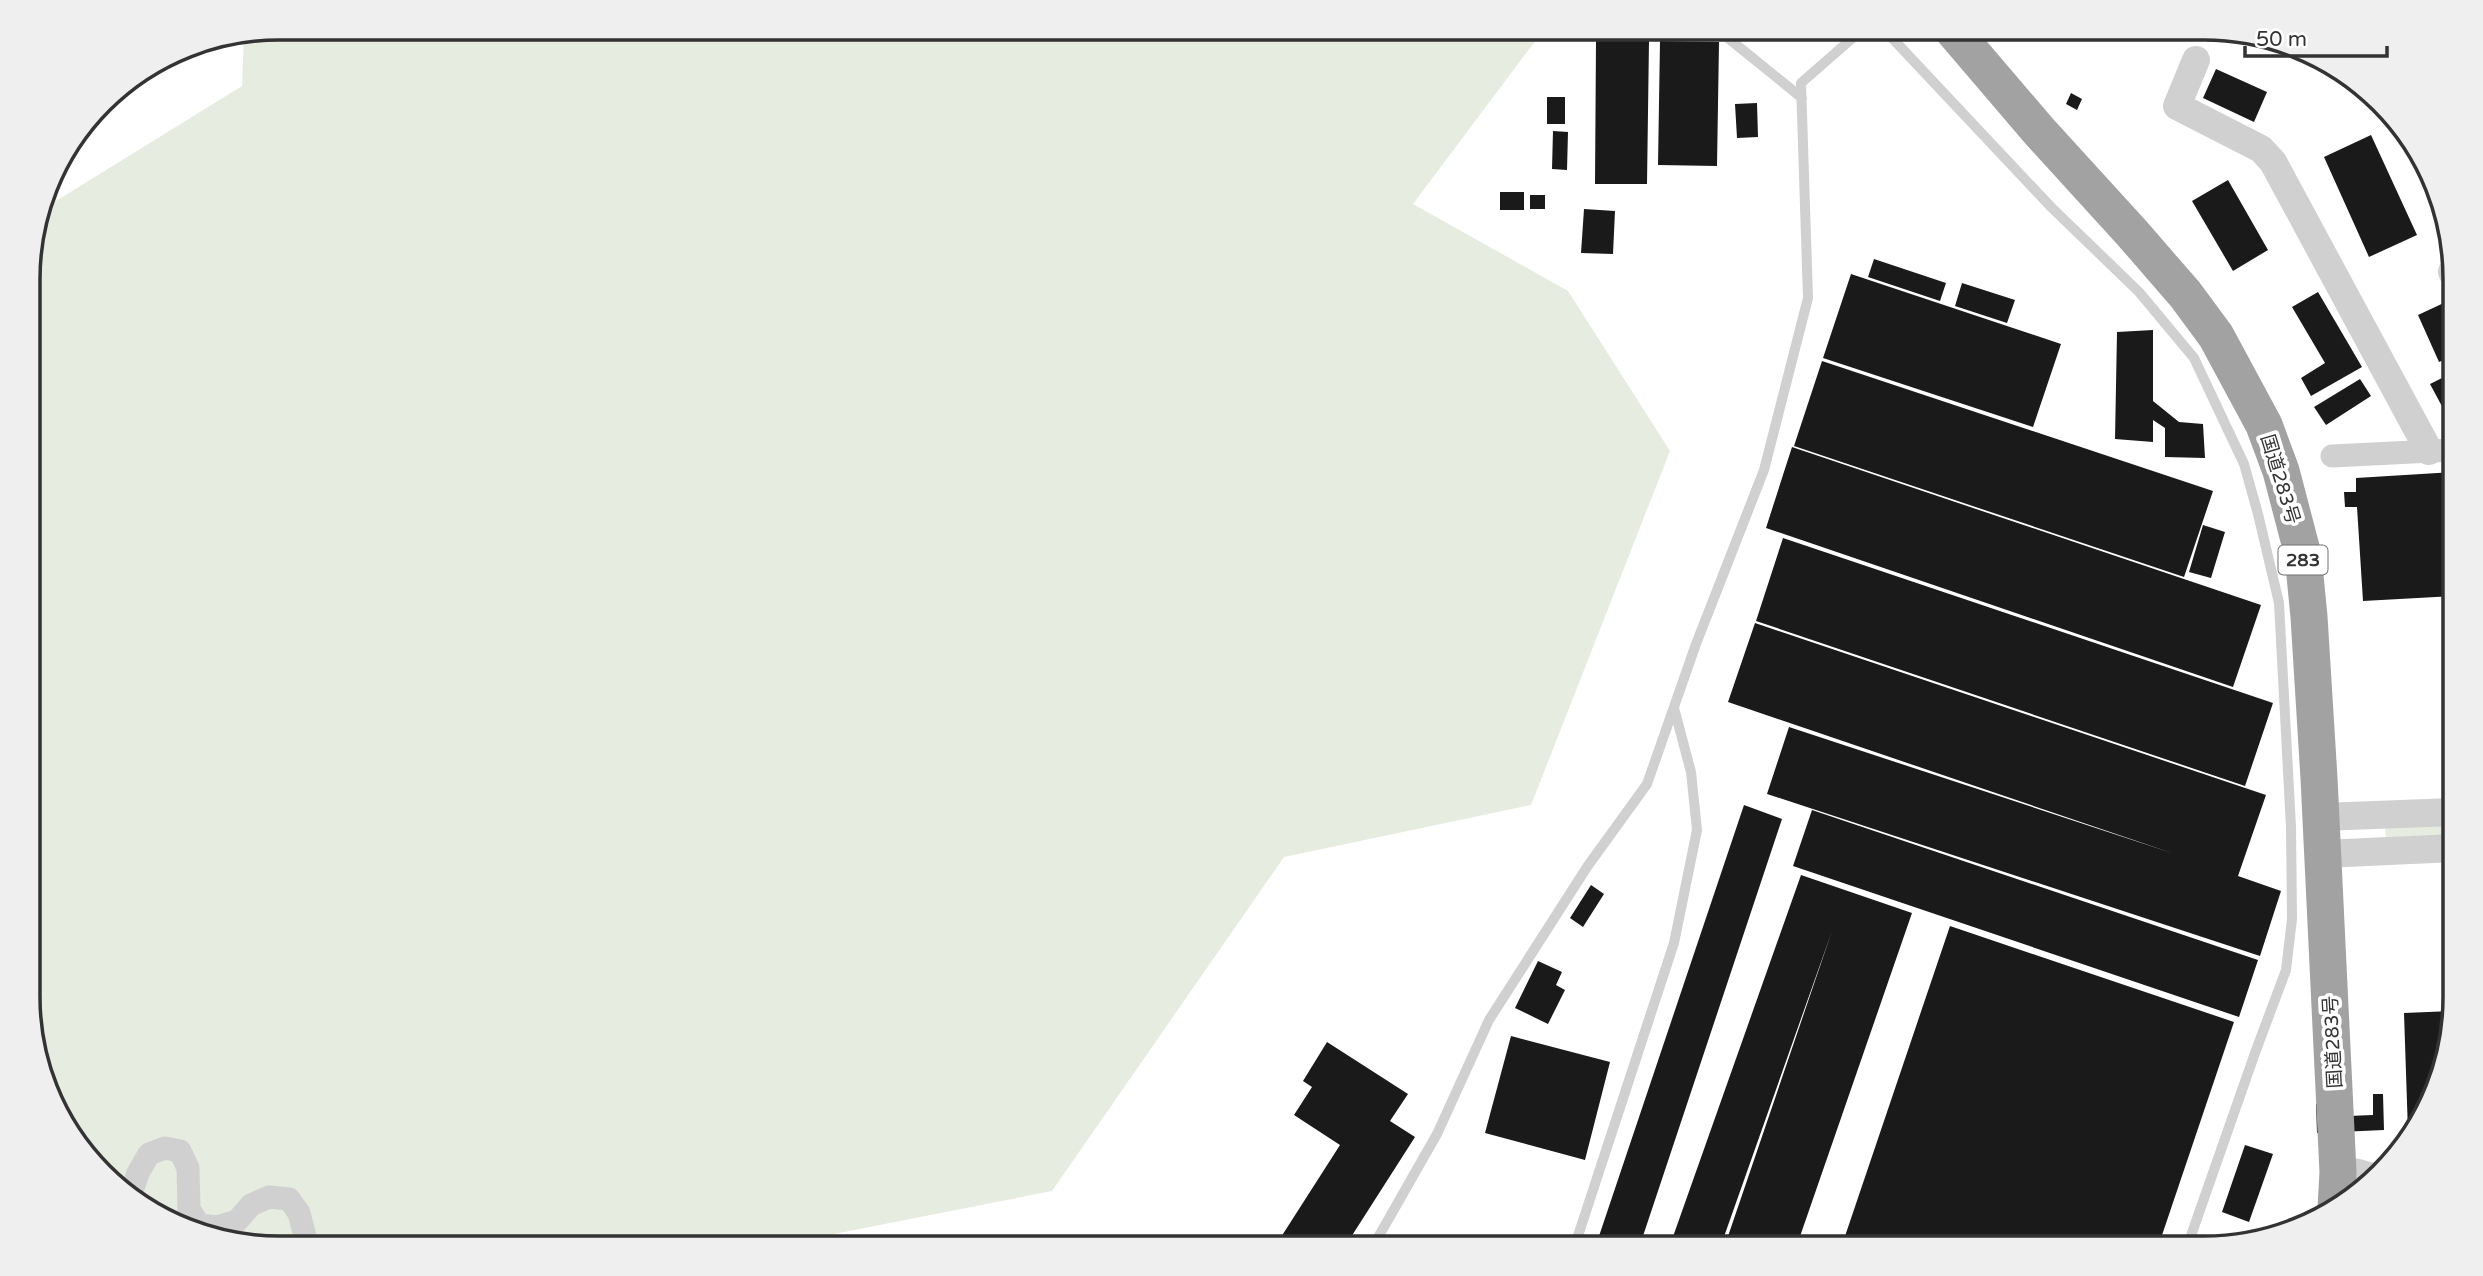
<svg xmlns="http://www.w3.org/2000/svg" width="2483" height="1276" font-family="'Varela Round','Noto Sans JP',sans-serif">
	<style>
		.green { fill: #e6ecdf }
		.building { fill: #1a1a1a }
		.lines { fill: none; stroke-linecap: round; stroke-linejoin: round }
		.service { stroke: #d0d0d0; stroke-width: 10 }
		.minor { stroke: #d0d0d0; stroke-width: 23 }
		.tertiary { stroke: #d0d0d0; stroke-width: 28 }
		.trunk { stroke: #a2a2a2; stroke-width: 37 }
		.labels { text-anchor: middle; stroke-width: 7; stroke-linejoin: round; paint-order: stroke }
		.shield { fill: #fff; stroke: #707070; stroke-width: 2 }
		.shield-label { font-size: 18px; font-weight: bold; fill: #333 }
		.street-label { font-size: 19px; fill: #333; stroke: #fff }
		.rim { fill: none; stroke: #333; stroke-width: 3.5 }
	</style>
	<rect width="100%" height="100%" fill="#fff"/>
	<path class="green" d="M 279,28 L 1545,28 L 1413,204 L 1568,291 L 1670,451 L 1531,805 L 1284,857 L 1052,1191 L 763,1248 L 279,1248 L 168,1222 L 71,1137 L 30,1030 L 29,263 L 43,209 L 242,86 L 244,35 Z
		M 2455,824 L 2455,836 L 2386,840 L 2385,827 Z"/>
	<path class="building" d="M 1596,40 L 1649,40 L 1647,184 L 1595,184 Z
		M 1660,41 L 1719,42 L 1717,166 L 1658,165 Z
		M 2216,69 L 2267,92 L 2254,122 L 2203,98 Z
		M 2071,93 L 2082,99 L 2077,110 L 2066,104 Z
		M 1547,97 L 1565,97 L 1565,124 L 1547,124 Z
		M 1757,103 L 1758,137 L 1737,138 L 1735,104 Z
		M 1553,131 L 1568,132 L 1567,170 L 1552,169 Z
		M 2371,135 L 2417,235 L 2369,257 L 2324,157 Z
		M 2228,180 L 2268,250 L 2233,271 L 2192,201 Z
		M 1500,192 L 1524,192 L 1524,210 L 1500,210 Z
		M 1530,195 L 1545,195 L 1545,209 L 1530,209 Z
		M 1584,209 L 1615,211 L 1613,254 L 1581,253 Z
		M 1874,259 L 1946,283 L 1940,301 L 1868,277 Z
		M 1851,274 L 2061,344 L 2033,427 L 1823,358 Z
		M 1962,283 L 2015,300 L 2007,323 L 1955,306 Z
		M 2318,292 L 2362,367 L 2311,396 L 2301,378 L 2325,363 L 2292,307 Z
		M 2448,301 L 2453,312 L 2453,356 L 2439,362 L 2418,315 Z
		M 2153,330 L 2153,401 L 2179,422 L 2203,424 L 2205,458 L 2165,457 L 2165,428 L 2153,420 L 2153,442 L 2115,439 L 2117,332 Z
		M 1822,361 L 2213,491 L 2184,577 L 1794,446 Z
		M 2448,375 L 2453,385 L 2453,422 L 2451,423 L 2430,384 Z
		M 2360,379 L 2371,396 L 2326,425 L 2314,407 Z
		M 1792,447 L 2261,605 L 2233,687 L 1766,528 Z
		M 2454,472 L 2454,596 L 2363,601 L 2357,507 L 2345,507 L 2344,492 L 2356,492 L 2356,478 Z
		M 2203,525 L 2225,532 L 2211,578 L 2189,572 Z
		M 1783,538 L 2273,703 L 2245,786 L 1756,621 Z
		M 1755,623 L 2266,795 L 2238,876 L 2281,891 L 2260,956 L 1767,794 L 1789,727 L 2172,853 L 1728,702 Z
		M 1744,805 L 1782,819 L 1639,1248 L 1595,1248 Z
		M 1812,810 L 2258,960 L 2239,1017 L 1793,866 Z
		M 1801,875 L 1912,913 L 1796,1248 L 1724,1248 L 1832,931 L 1720,1248 L 1669,1248 Z
		M 1591,885 L 1604,894 L 1583,927 L 1570,918 Z
		M 1950,926 L 2234,1022 L 2158,1247 L 1841,1248 Z
		M 1538,961 L 1562,972 L 1556,985 L 1565,990 L 1548,1024 L 1515,1008 Z
		M 2452,1011 L 2429,1108 L 2408,1132 L 2404,1013 Z
		M 1511,1036 L 1610,1062 L 1585,1160 L 1485,1133 Z
		M 1327,1042 L 1408,1094 L 1390,1121 L 1415,1137 L 1344,1248 L 1274,1248 L 1340,1145 L 1294,1115 L 1312,1087 L 1303,1081 Z
		M 2373,1094 L 2383,1094 L 2384,1130 L 2317,1133 L 2316,1104 L 2323,1104 L 2324,1117 L 2373,1115 Z
		M 2245,1145 L 2273,1154 L 2249,1222 L 2222,1212 Z"/>
	<g class="lines">
		<path class="service" d="M 1707,28 L 1723,34 L 1802,98
			M 1876,28 L 1893,39 L 2051,207 L 2139,292 L 2194,358 L 2244,464 L 2258,514 L 2279,603 L 2291,827 L 2292,919 L 2286,970 L 2255,1053 L 2187,1247
			M 1372,1248 L 1437,1134 L 1489,1020 L 1587,867 L 1647,784 L 1696,644 L 1764,470 L 1808,298 L 1801,83 L 1864,28
			M 1574,1248 L 1674,943 L 1697,830 L 1691,772 L 1674,708"/>
		<path class="minor" d="M 2332,456 L 2453,450
			M 2338,1172 L 2357,1170 L 2371,1174
			M 132,1191 L 138,1173 L 149,1154 L 165,1148 L 180,1151 L 188,1168 L 189,1209 L 199,1225 L 217,1227 L 237,1221 L 251,1205 L 269,1197 L 289,1199 L 299,1213 L 308,1248"/>
		<path class="tertiary" d="M 2196,60 L 2177,106 L 2261,149 L 2273,162 L 2429,451
			M 2452,272 L 2453,274
			M 2321,817 L 2454,812
			M 2323,854 L 2455,848"/>
		<path class="trunk" d="M 1951,28 L 2039,131 L 2132,233 L 2185,294 L 2216,336 L 2264,425 L 2281,471 L 2303,555 L 2309,617 L 2319,778 L 2338,1172 L 2336,1208"/>
	</g>
	<g class="labels">
		<rect class="shield" x="2278.5" y="545.5" width="49" height="29" rx="5"/>
		<g class="shield-label">
			<text x="2303" y="566">283</text>
		</g>
		<g class="street-label">
			<text transform="translate(2281 479) rotate(73)" y="7">国道283号</text>
			<text transform="translate(2332 1042) rotate(-93)" y="7">国道283号</text>
		</g>
	</g>
	<path d="M0 0H2483V1276H0ZM279 40H2204A239 239 0 0 1 2443 279V997A239 239 0 0 1 2204 1236H279A239 239 0 0 1 40 997V279A239 239 0 0 1 279 40Z" fill="#efefef" fill-rule="evenodd"/>
	<path class="rim" d="M279 40H2204A239 239 0 0 1 2443 279V997A239 239 0 0 1 2204 1236H279A239 239 0 0 1 40 997V279A239 239 0 0 1 279 40Z"/>
	<path d="M2245 46v10h142v-10" fill="none" stroke="#333333" stroke-width="3.5"/>
	<text x="2256" y="46" font-size="21" fill="#333333" stroke="#ffffff" stroke-width="5" paint-order="stroke">50 m</text>
</svg>
